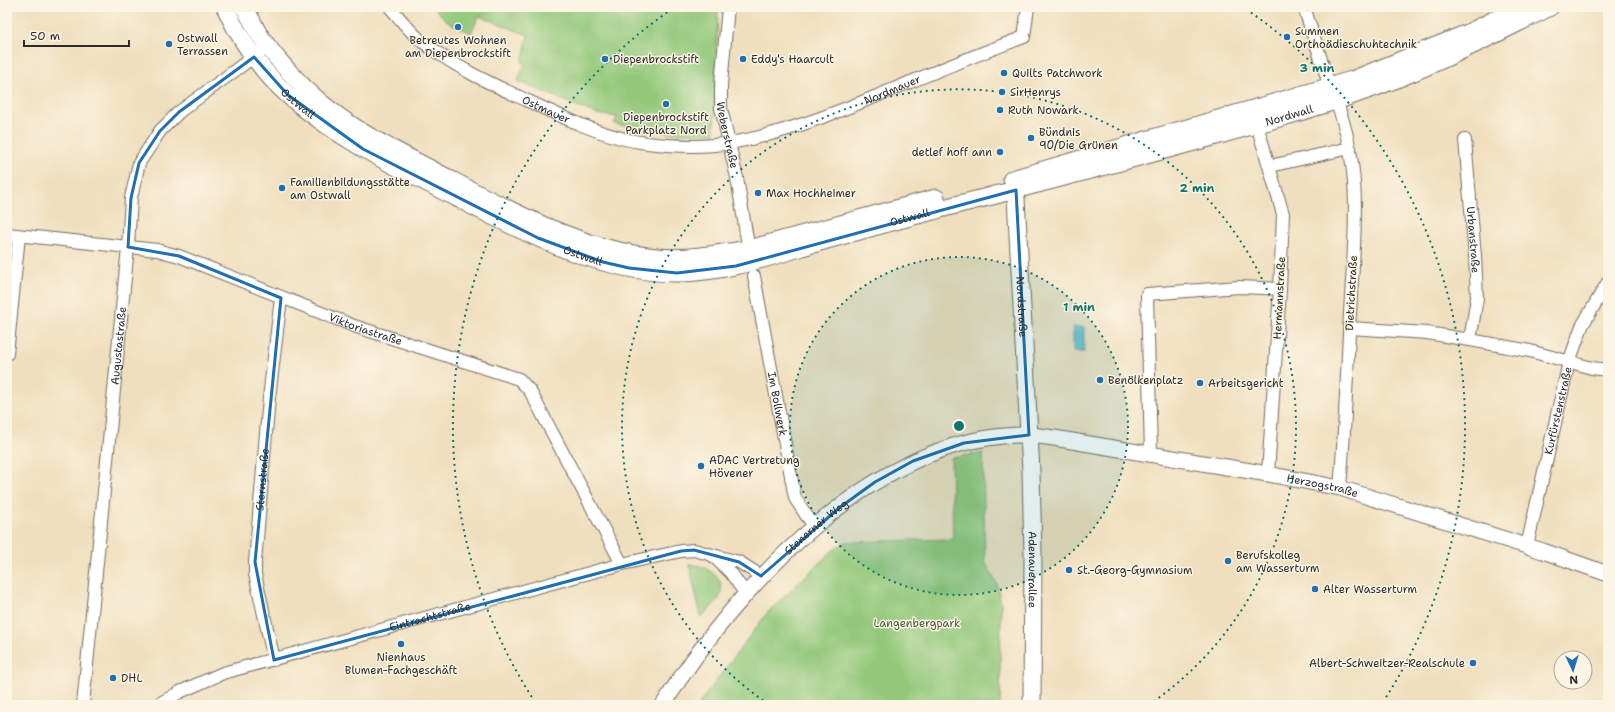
<svg xmlns="http://www.w3.org/2000/svg" width="1615" height="712" font-family="'Shantell Sans',sans-serif">
	<style>
		.green { fill: #93c87a; stroke: #5f7a52 }
		.water { fill: #54bed1; stroke: #40747e }
		.lines { fill: none; stroke-linecap: round; stroke-linejoin: round }
		.minor-casing { stroke: #706a5e; stroke-width: 14 }
		.tertiary-casing { stroke: #706a5e; stroke-width: 17 }
		.secondary-casing { stroke: #706a5e; stroke-width: 19 }
		.minor { stroke: #fff; stroke-width: 12 }
		.tertiary { stroke: #fff; stroke-width: 15 }
		.secondary { stroke: #fff; stroke-width: 17 }
		.marked { fill: none; stroke: #1f6fb2; stroke-width: 3; stroke-linejoin: round }
		.ring { fill: none; stroke: #0f766e; stroke-width: 2; stroke-dasharray: 2 4 }
		.poi-dot { fill: #1f6fb2; stroke: #fcf5e5; stroke-width: 1.5 }
		.labels { text-anchor: middle; stroke-width: 3; stroke-linejoin: round; paint-order: stroke }
		.poi-label { font-size: 11px; fill: #2b2b2b; stroke: #fcf5e5; text-anchor: start }
		.street-label { font-size: 11px; fill: #2b2b2b; stroke: #fcf5e5 }
		.park-label { font-size: 11px; fill: #4a5a43; stroke: #fcf5e5 }
		.centre { fill: #0f766e; stroke: #fcf5e5; stroke-width: 2 }
		.ring-label { font-size: 12px; text-anchor: middle; font-weight: bold; fill: #0f766e; stroke: #fcf5e5; stroke-width: 3; stroke-linejoin: round; paint-order: stroke }
	</style>
	<rect width="100%" height="100%" fill="#fcf5e5"/>
	<filter id="ink" filterUnits="userSpaceOnUse"><feTurbulence type="fractalNoise" baseFrequency=".025" numOctaves="2"/><feDisplacementMap in="SourceGraphic" scale="8" xChannelSelector="R" yChannelSelector="G"/><feConvolveMatrix kernelMatrix="1 2 1 2 8 2 1 2 1" color-interpolation-filters="sRGB"/></filter>
	<filter id="wash" filterUnits="userSpaceOnUse"><feTurbulence type="fractalNoise" baseFrequency=".012" numOctaves="4" result="noise"/><feDisplacementMap in="SourceGraphic" scale="16" xChannelSelector="R" yChannelSelector="G"/><feGaussianBlur stdDeviation="0.9" result="paint"/><feColorMatrix in="noise" values="0 0 0 0 0 0 0 0 0 0 0 0 0 0 0 0 0 1.4 0 .05"/><feComposite in="paint" operator="in"/></filter>
	<g filter="url(#wash)">
		<rect width="100%" height="100%" fill="#f0dfbe"/>
		<path class="green" d="M 433,7 L 718,7 L 714,134 L 668,133 L 614,124 L 617,117 L 596,114 L 518,81 L 525,64 L 522,62 L 528,35 L 479,16 L 471,33 L 448,22 Z
			M 983,453 L 985,562 L 997,584 L 1001,604 L 1000,705 L 698,705 L 767,613 L 832,551 L 845,542 L 953,539 L 951,458 Z
			M 689,564 C 704,565 727,576 720,596 C 718,602 706,612 701,617 Z"/>
		<path class="water" d="M 1073,327 L 1084,327 L 1084,352 L 1073,352 Z"/>
	</g>
	<g filter="url(#ink)">
		<g class="lines">
			<g class="minor-casing">
				<g id="minor">
					<path id="s1" d="M 390,7 C 399,18 408,29 418,38 C 450,65 489,83 526,100 C 562,117 601,136 640,142 C 669,146 701,148 730,143 C 779,135 827,116 872,98 C 922,77 973,56 1024,37 L 1028,7"/>
					<path id="s2" d="M 728,7 L 721,85 L 721,108 L 737,178 L 750,257"/>
					<path d="M 1304,7 L 1330,87"/>
					<path d="M 1336,101 C 1364,172 1354,239 1350,313 C 1347,371 1345,430 1340,488"/>
					<path d="M 1257,125 L 1283,214 L 1280,289 L 1268,474"/>
					<path id="s3" d="M 1465,140 L 1475,256 L 1477,298 L 1470,340"/>
					<path d="M 1270,166 L 1350,148"/>
					<path id="s4" d="M 7,234 L 157,250 L 179,256 L 354,326 L 519,379 L 530,391 L 622,564"/>
					<path id="s5" d="M 754,276 L 795,498 L 806,515 L 815,527"/>
					<path d="M 1350,328 L 1427,333 L 1470,340 L 1530,351 L 1592,368 L 1608,370"/>
					<path d="M 7,354 L 19,236"/>
					<path d="M 1151,455 L 1147,294 L 1239,287 L 1280,289"/>
					<path id="s6" d="M 1527,546 L 1569,362 L 1582,326 L 1608,282"/>
					<path d="M 712,555 L 731,573 L 745,593"/>
					<path id="s7" d="M 274,660 L 255,574 L 255,562 L 269,398 L 281,298"/>
					<path id="s8" d="M 83,705 L 128,247 L 131,198 L 139,163 L 160,131 L 179,112 L 268,46"/>
					<path id="s9" d="M 157,705 L 180,692 L 223,673 L 622,564 L 681,551 L 694,550 L 739,562 L 761,576"/>
				</g>
			</g>
			<g class="tertiary-casing">
				<g id="tertiary">
					<path id="s10" d="M 663,705 C 736,587 878,433 1027,435 C 1036,435 1045,437 1054,438 L 1268,474 L 1340,488 L 1543,551 L 1608,574"/>
				</g>
			</g>
			<g class="secondary-casing">
				<g id="secondary">
					<path id="s11" d="M 225,7 C 240,40 262,72 289,96 C 337,138 394,166 451,195 C 520,230 597,273 677,273 C 721,273 764,259 806,246 C 848,234 890,222 933,211 C 961,203 990,197 1018,189 C 1084,172 1150,154 1216,136 C 1263,123 1310,110 1356,94 C 1423,72 1487,38 1550,7"/>
					<path d="M 244,7 C 249,15 253,23 257,31 C 271,53 293,77 312,95 C 350,130 395,150 440,174 C 503,207 575,247 647,256 C 680,261 715,254 749,249 L 936,198"/>
					<path d="M 1012,179 L 1352,80 L 1470,32 L 1520,7"/>
					<path id="s12" d="M 1015,180 L 1031,471 L 1033,555 L 1032,705"/>
				</g>
			</g>
			<use href="#minor" class="minor"/>
			<use href="#tertiary" class="tertiary"/>
			<use href="#secondary" class="secondary"/>
		</g>
	</g>
	<path class="marked" d="M 254,57 L 288,95 L 363,149 L 538,238 L 603,262 L 629,268 L 677,273 L 736,266 L 1016,190 L 1029,435 L 964,443 L 913,461 L 875,482 L 839,508 L 761,576 L 739,562 L 694,550 L 681,551 L 274,660 L 255,562 L 281,298 L 179,256 L 128,247 L 131,198 L 139,163 L 160,131 L 179,112 Z"/>
	<circle cx="959" cy="426" r="169" fill="#0f766e" fill-opacity=".12"/>
	<g class="ring">
		<circle cx="959" cy="426" r="169"/>
		<path d="M768 704A337 337 0 1 1 1150 704"/>
		<path d="M535 702A506 506 0 0 1 672 9M1246 9A506 506 0 0 1 1383 702"/>
	</g>
	<g class="poi-dot">
		<circle cx="458" cy="27" r="4"/>
		<circle cx="1287" cy="37" r="4"/>
		<circle cx="169" cy="44" r="4"/>
		<circle cx="605" cy="59" r="4"/>
		<circle cx="743" cy="59" r="4"/>
		<circle cx="1004" cy="73" r="4"/>
		<circle cx="1002" cy="92" r="4"/>
		<circle cx="666" cy="104" r="4"/>
		<circle cx="1000" cy="110" r="4"/>
		<circle cx="1031" cy="138" r="4"/>
		<circle cx="1000" cy="152" r="4"/>
		<circle cx="282" cy="188" r="4"/>
		<circle cx="758" cy="193" r="4"/>
		<circle cx="1100" cy="380" r="4"/>
		<circle cx="1200" cy="383" r="4"/>
		<circle cx="701" cy="466" r="4"/>
		<circle cx="1228" cy="561" r="4"/>
		<circle cx="1069" cy="570" r="4"/>
		<circle cx="1315" cy="589" r="4"/>
		<circle cx="401" cy="644" r="4"/>
		<circle cx="1473" cy="663" r="4"/>
		<circle cx="113" cy="678" r="4"/>
	</g>
	<g class="labels">
		<g class="poi-label">
			<text x="1295" y="35">Summen<tspan x="1295" dy="13">Orthoädieschuhtechnik</tspan></text>
			<text x="177" y="42">Ostwall<tspan x="177" dy="13">Terrassen</tspan></text>
			<text x="458" y="44" text-anchor="middle">Betreutes Wohnen<tspan x="458" dy="13">am Diepenbrockstift</tspan></text>
			<text x="613" y="63">Diepenbrockstift</text>
			<text x="751" y="63">Eddy's Haarcult</text>
			<text x="1012" y="77">Quilts Patchwork</text>
			<text x="1010" y="96">SirHenrys</text>
			<text x="1008" y="114">Ruth Nowark</text>
			<text x="666" y="121" text-anchor="middle">Diepenbrockstift<tspan x="666" dy="13">Parkplatz Nord</tspan></text>
			<text x="1039" y="136">Bündnis<tspan x="1039" dy="13">90/Die Grünen</tspan></text>
			<text x="992" y="156" text-anchor="end">detlef hoff ann</text>
			<text x="290" y="186">Familienbildungsstätte<tspan x="290" dy="13">am Ostwall</tspan></text>
			<text x="766" y="197">Max Hochheimer</text>
			<text x="1108" y="384">Benölkenplatz</text>
			<text x="1208" y="387">Arbeitsgericht</text>
			<text x="709" y="464">ADAC Vertretung<tspan x="709" dy="13">Hövener</tspan></text>
			<text x="1236" y="559">Berufskolleg<tspan x="1236" dy="13">am Wasserturm</tspan></text>
			<text x="1077" y="574">St.-Georg-Gymnasium</text>
			<text x="1323" y="593">Alter Wasserturm</text>
			<text x="401" y="661" text-anchor="middle">Nienhaus<tspan x="401" dy="13">Blumen-Fachgeschäft</tspan></text>
			<text x="1465" y="667" text-anchor="end">Albert-Schweitzer-Realschule</text>
			<text x="121" y="682">DHL</text>
		</g>
		<g class="street-label">
			<text dy="4" stroke="none"><textPath href="#s1" startOffset="550">Nordmauer</textPath></text>
			<text dy="4" stroke="none"><textPath href="#s11" startOffset="122">Ostwall</textPath></text>
			<text dy="4" stroke="none"><textPath href="#s1" startOffset="189">Ostmauer</textPath></text>
			<text dy="4" stroke="none"><textPath href="#s11" startOffset="1175">Nordwall</textPath></text>
			<text dy="4" stroke="none"><textPath href="#s2" startOffset="129">Weberstraße</textPath></text>
			<text dy="4" stroke="none"><textPath href="#s11" startOffset="782">Ostwall</textPath></text>
			<text dy="4" stroke="none"><textPath href="#s3" startOffset="100">Urbanstraße</textPath></text>
			<text dy="4" stroke="none"><textPath href="#s11" startOffset="446">Ostwall</textPath></text>
			<text transform="translate(1351 293) rotate(-87)" y="4">Dietrichstraße</text>
			<text transform="translate(1279 298) rotate(-87)" y="4">Hermannstraße</text>
			<text dy="4" stroke="none"><textPath href="#s12" startOffset="127">Nordstraße</textPath></text>
			<text dy="4" stroke="none"><textPath href="#s4" startOffset="374">Viktoriastraße</textPath></text>
			<text dy="4" stroke="none"><textPath href="#s8" startOffset="361">Augustastraße</textPath></text>
			<text dy="4" stroke="none"><textPath href="#s5" startOffset="130">Im Bollwerk</textPath></text>
			<text dy="4" stroke="none"><textPath href="#s6" startOffset="139">Kurfürstenstraße</textPath></text>
			<text dy="4" stroke="none"><textPath href="#s7" startOffset="183">Sternstraße</textPath></text>
			<text dy="4" stroke="none"><textPath href="#s10" startOffset="771">Herzogstraße</textPath></text>
			<text dy="4" stroke="none"><textPath href="#s10" startOffset="236">Stenerner Weg</textPath></text>
			<text dy="4" stroke="none"><textPath href="#s12" startOffset="390">Adenauerallee</textPath></text>
			<text dy="4" stroke="none"><textPath href="#s9" startOffset="288">Eintrachtstraße</textPath></text>
		</g>
		<g class="park-label">
			<text x="917" y="627">Langenbergpark</text>
		</g>
	</g>
	<circle cx="959" cy="426" r="6" class="centre"/>
	<g class="ring-label">
		<text x="1317" y="72">3 min</text>
		<text x="1197" y="192">2 min</text>
		<text x="1079" y="311">1 min</text>
	</g>
	<rect width="1615" height="712" fill="none" stroke="#fcf5e5" stroke-width="24"/>
	<g transform="translate(1573 670) rotate(176)"><circle r="19" fill="#fcf5e5" stroke="#a8a49b"/>
	<path d="M0-3L7 15L0 10L-7 15Z" fill="#1f6fb2"/>
	<text y="-6" font-size="11" font-weight="bold" text-anchor="middle" fill="#2b2b2b">N</text>
	</g>
	<path d="M24 40v6h105v-6" fill="none" stroke="#2b2b2b" stroke-width="2"/>
	<text x="30" y="40" font-size="12" fill="#2b2b2b" stroke="#fcf5e5" stroke-width="3" paint-order="stroke">50 m</text>
</svg>
